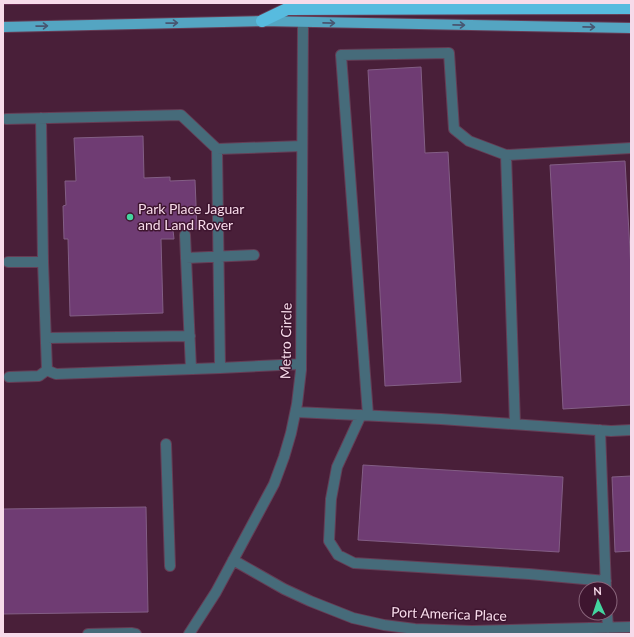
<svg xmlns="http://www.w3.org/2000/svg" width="634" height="637" font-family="Lato,sans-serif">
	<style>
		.green { fill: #6c2c54 }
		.building { fill: #6f3c73; stroke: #835e85 }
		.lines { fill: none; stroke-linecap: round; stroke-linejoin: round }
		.minor-casing { stroke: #653d55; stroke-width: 12 }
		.major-casing { stroke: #653d55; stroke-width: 12 }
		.highway-casing { stroke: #653d55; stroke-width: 14 }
		.minor { stroke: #466b7a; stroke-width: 10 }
		.major { stroke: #54a5c2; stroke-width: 10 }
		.highway { stroke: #57bbdf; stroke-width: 12 }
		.oneway { stroke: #485671 }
		.poi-dot { fill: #44d49f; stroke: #3e152f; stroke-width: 1.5 }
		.labels { text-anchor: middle; stroke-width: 3; stroke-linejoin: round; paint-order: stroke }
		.poi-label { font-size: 14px; fill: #f7dbea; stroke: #3e152f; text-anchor: start }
		.street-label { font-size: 14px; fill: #f7dbea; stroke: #3e152f }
	</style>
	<rect width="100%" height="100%" fill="#491f39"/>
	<path class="green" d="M 3,3 L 154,3 L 3,5 Z"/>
	<path class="building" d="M 421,67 L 425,153 L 448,152 L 461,382 L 385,386 L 368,70 Z
		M 143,136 L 144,178 L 170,177 L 170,181 L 195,180 L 197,229 L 173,230 L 174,239 L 161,239 L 163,313 L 70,316 L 68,239 L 64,239 L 63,206 L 66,205 L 65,181 L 76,181 L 74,138 Z
		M 625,161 L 631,269 L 631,405 L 563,409 L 550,165 Z
		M 363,465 L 563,477 L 559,552 L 358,540 Z
		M 631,476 L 631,551 L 615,552 L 612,477 Z
		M 146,507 L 148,612 L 3,614 L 3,509 Z"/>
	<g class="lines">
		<g class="minor-casing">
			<path id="minor" d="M 41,118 L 43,262 L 47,370 L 51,372 L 56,374 L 220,368
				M 6,119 L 181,115 L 217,149 L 302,146
				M 217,149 L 220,368 L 301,364
				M 185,235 L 186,258 L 191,369
				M 186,258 L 254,255
				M 8,262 L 43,262
				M 46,338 L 190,336
				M 9,377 L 39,376 L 47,370
				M 296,412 L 441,419 L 611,431 L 631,430
				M 361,415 L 337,467 L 331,499 L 329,541 L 338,555 L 354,563 L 529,574 L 606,581
				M 368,415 L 341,55 L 449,53 L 454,129 L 469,141 L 506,155
				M 515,424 L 506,155 L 631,148
				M 600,430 L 606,589
				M 166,444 L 170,566
				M 233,560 L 284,589 L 310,601 L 353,618 L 384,625 L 415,629 L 472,631 L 631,627
				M 607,613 L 608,628
				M 88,634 L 131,633 L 136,634
				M 189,634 L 216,592 L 274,484 L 284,457 L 291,433 L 297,404 L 301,370 L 303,22"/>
		</g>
		<g class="major-casing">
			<path id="major" d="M 3,27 L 262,21 L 631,28"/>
		</g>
		<g class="highway-casing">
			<path id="highway" d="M 262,21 L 287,9 L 631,8"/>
		</g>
		<use href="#minor" class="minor"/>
		<use href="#major" class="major"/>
		<use href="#highway" class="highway"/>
	</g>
	<defs><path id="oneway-shaft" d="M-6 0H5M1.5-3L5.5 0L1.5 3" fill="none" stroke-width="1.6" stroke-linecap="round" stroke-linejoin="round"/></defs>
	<g class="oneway">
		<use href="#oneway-shaft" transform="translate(172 23) rotate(-1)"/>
		<use href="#oneway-shaft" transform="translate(329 23) rotate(1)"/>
		<use href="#oneway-shaft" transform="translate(459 25) rotate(1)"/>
		<use href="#oneway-shaft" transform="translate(42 26) rotate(-1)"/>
		<use href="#oneway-shaft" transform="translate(589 27) rotate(1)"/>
	</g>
	<circle class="poi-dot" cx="130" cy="217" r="4"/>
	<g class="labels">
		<g class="poi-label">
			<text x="138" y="214">Park Place Jaguar<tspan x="138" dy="16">and Land Rover</tspan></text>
		</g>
		<g class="street-label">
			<text transform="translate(286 341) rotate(-89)" y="5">Metro Circle</text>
			<text transform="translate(449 614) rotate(2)" y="5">Port America Place</text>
		</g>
	</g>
	<rect width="634" height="637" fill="none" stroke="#f7dbea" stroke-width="8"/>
	<g transform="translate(598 601) rotate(357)"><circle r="19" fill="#3e152f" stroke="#88647a"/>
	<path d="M0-3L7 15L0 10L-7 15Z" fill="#44d49f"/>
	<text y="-6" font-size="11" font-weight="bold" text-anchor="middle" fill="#f7dbea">N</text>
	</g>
</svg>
